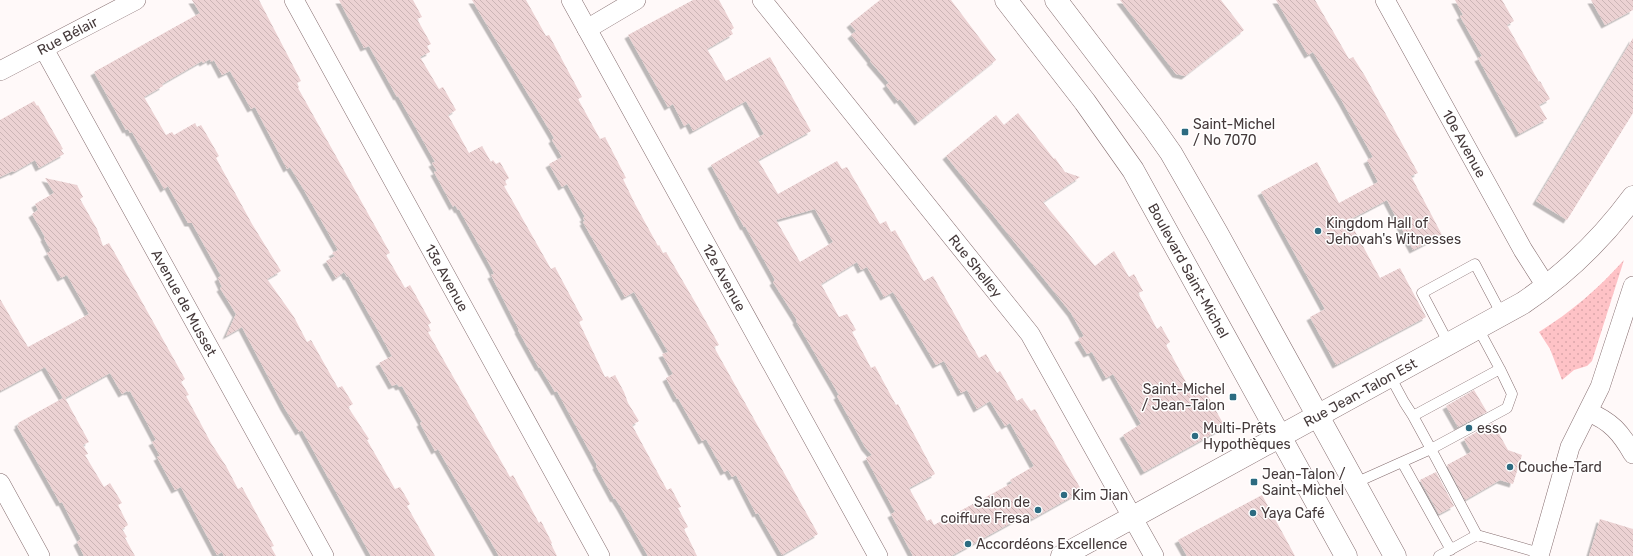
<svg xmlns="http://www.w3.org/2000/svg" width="1633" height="556" font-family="Rubik,sans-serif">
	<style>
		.grass { fill: url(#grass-dots) }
		.building { fill: url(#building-back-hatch); fill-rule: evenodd; filter: url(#shadow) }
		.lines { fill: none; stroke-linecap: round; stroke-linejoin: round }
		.lane-casing { stroke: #856d6f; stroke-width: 11 }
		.street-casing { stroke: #856d6f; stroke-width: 20 }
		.secondary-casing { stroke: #856d6f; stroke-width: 23 }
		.lane { stroke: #fff; stroke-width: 10 }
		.street { stroke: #fff; stroke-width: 19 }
		.secondary { stroke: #fff; stroke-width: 22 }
		.poi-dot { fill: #2c6b81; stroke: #fff; stroke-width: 1.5 }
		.labels { text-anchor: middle; stroke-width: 3; stroke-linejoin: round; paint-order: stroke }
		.street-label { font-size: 14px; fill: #44393a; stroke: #fff }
		.poi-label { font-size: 14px; fill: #44393a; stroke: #fff; text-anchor: start }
	</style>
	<defs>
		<pattern id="grass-dots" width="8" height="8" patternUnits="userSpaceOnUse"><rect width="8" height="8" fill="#fec2c6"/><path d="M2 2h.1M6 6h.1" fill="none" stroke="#dba7ab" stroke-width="1.8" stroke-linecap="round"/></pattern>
		<pattern id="building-back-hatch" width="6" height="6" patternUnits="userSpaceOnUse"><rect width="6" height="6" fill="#ecd2d3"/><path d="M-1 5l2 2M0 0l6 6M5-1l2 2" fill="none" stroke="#ccb5b6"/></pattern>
		<filter id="shadow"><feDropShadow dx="-3.5" dy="3.5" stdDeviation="0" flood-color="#0004"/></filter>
	</defs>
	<rect width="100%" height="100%" fill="#fff9f9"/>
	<path class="grass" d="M 1624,260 L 1592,361 L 1587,366 L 1574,370 L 1562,380 L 1550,349 L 1539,332 C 1571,312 1598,289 1624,260 Z"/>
	<path class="building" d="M 192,0 L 259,0 L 301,81 L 297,83 L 299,87 L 298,88 L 390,253 L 386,255 L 405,288 L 410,285 L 431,323 L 428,325 L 431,331 L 428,332 L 443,359 L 510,477 L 513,475 L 539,523 L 541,521 L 552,543 L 551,544 L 557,556 L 499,556 L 438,449 L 435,451 L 420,423 L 422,422 L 402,386 L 399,387 L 397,384 L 392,386 L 379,363 L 392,356 L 348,276 L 347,277 L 344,272 L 336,278 L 326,261 L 335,256 L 332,253 L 338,250 L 304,190 L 290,167 L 287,169 L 255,107 L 251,109 L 230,71 L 222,75 L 214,60 L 211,62 L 210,59 L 203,63 L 202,61 L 162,84 L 163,86 L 144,97 L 166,135 L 172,132 L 174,135 L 195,123 L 197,127 L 201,125 L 219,156 L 216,158 L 252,224 L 281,271 L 267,279 L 294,317 L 307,342 L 311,340 L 338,388 L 342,386 L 353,404 L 348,407 L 369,439 L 367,440 L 395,489 L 400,487 L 410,504 L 407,506 L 435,556 L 371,556 L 302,430 L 299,432 L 284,407 L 242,327 L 226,336 L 236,314 L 220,288 L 222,287 L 218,278 L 221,276 L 192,223 L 188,223 L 168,186 L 164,189 L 132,132 L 130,133 L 128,129 L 126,130 L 94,72 L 200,13 Z
		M 339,0 L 413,0 L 422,17 L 417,19 L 431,44 L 427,46 L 430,52 L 420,57 L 439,89 L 443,87 L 456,110 L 448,115 L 469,153 L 482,146 L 491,162 L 493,160 L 496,164 L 500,162 L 509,178 L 505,181 L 507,185 L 504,186 L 551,269 L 555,267 L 583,320 L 579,322 L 605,377 L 608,376 L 609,378 L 615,375 L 624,392 L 628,403 L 639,421 L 632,425 L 667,490 L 671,488 L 681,507 L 678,508 L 688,527 L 684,529 L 697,556 L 648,556 L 620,506 L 615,498 L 614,499 L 596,466 L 597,465 L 557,391 L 555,392 L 540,367 L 539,368 L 518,330 L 519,330 L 491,275 L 494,274 L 492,269 L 459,209 L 458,210 L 455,205 L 453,207 L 434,172 L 437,171 L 432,163 L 435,162 L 398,96 L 397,97 L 369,46 L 364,48 Z
		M 472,0 L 526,0 L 546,36 L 549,35 L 582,97 L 578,99 L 600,139 L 605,137 L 626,178 L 623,179 L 635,204 L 658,246 L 659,245 L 663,253 L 666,252 L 695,302 L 719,345 L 714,347 L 818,534 L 782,555 L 758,513 L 756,514 L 736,475 L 732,477 L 728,470 L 724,472 L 706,439 L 702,441 L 678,398 L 677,399 L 666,378 L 673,374 L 662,354 L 668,352 L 634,292 L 625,297 L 583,222 L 585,221 L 583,218 L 585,217 L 567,184 L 562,187 L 549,164 L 562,157 L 552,140 L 554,138 Z
		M 693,0 L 719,0 L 734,28 L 731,30 L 733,34 L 707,49 L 726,81 L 770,57 L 811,131 L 758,160 L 778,194 L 837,161 L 842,169 L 847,167 L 880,224 L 886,221 L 891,232 L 895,230 L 924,281 L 933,276 L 979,358 L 986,354 L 997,373 L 1000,371 L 1017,401 L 1022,398 L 1031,411 L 1035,409 L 1082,491 L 1032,519 L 1029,513 L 951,556 L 913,556 L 891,514 L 895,512 L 866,458 L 872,455 L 865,447 L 837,396 L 839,395 L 796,321 L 797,320 L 773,282 L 775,280 L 745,226 L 744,227 L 711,165 L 764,134 L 746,101 L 693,131 L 689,123 L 684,126 L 673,104 L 668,107 L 628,35 ZM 815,209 L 833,242 L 800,262 L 776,220 ZM 857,262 L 861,270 L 867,267 L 884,297 L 893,292 L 936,365 L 944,361 L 961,393 L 967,390 L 977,409 L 990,401 L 1005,426 L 1010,423 L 1034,466 L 1010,480 L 1012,483 L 934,525 L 931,519 L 927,521 L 909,488 L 935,474 L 898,404 L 896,405 L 875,366 L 871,368 L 852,332 L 856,330 L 847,314 L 839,317 L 821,284 Z
		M 880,0 L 951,0 L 996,60 L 918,122 L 900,99 L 898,101 L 886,85 L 889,83 L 870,61 L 871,60 L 851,35 L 856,31 L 850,24 Z
		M 1120,0 L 1221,0 L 1244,30 L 1185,76 L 1176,74 Z
		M 1276,0 L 1315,0 L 1349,59 L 1353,57 L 1365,76 L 1418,173 L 1411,176 L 1442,235 L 1413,250 L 1387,200 L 1349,220 L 1380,278 L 1400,268 L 1426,317 L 1336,365 L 1310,317 L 1325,309 L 1261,192 L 1317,162 L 1339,203 L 1378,182 L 1367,160 L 1373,157 L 1342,101 L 1313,52 L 1308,55 Z
		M 1455,0 L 1502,0 L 1514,21 L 1507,25 L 1539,82 L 1540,81 L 1550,99 L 1539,105 L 1547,119 L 1519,134 L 1478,58 L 1482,56 L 1460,16 L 1463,15 Z
		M 1591,0 L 1633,0 L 1633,10 L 1605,25 Z
		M 1633,38 L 1633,113 L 1567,220 L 1536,201 Z
		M 34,101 L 37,106 L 38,105 L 63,149 L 61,150 L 64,154 L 39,168 L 35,160 L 14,172 L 13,171 L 0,177 L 0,120 Z
		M 1018,113 L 1054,159 L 1055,158 L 1065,172 L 1080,177 L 1043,202 L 1095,266 L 1114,251 L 1129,277 L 1134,274 L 1143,291 L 1138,293 L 1157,329 L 1161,326 L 1170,342 L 1166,345 L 1193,395 L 1204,389 L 1225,427 L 1144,472 L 1123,435 L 1141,424 L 1113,374 L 1106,378 L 1092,352 L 1087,354 L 1078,339 L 1084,336 L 1071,313 L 946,156 L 996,115 L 1004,125 Z
		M 45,178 L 77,185 L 83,197 L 80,199 L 97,229 L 103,246 L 109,243 L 122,266 L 185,379 L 181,382 L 189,395 L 186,396 L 211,443 L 226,466 L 238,489 L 242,487 L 274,546 L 271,547 L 276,556 L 224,556 L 222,552 L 217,555 L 181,487 L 175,490 L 157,457 L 160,456 L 152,442 L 156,440 L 130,391 L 128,392 L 127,391 L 122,394 L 110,373 L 65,398 L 89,442 L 83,445 L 88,454 L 85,455 L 104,487 L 110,483 L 122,503 L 118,505 L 128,525 L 122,529 L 127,537 L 125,538 L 135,556 L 84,556 L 77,542 L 81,539 L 62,502 L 60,503 L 17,426 L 19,425 L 18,423 L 63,398 L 45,367 L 0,391 L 0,299 L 28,347 L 89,314 L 67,275 L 61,278 L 47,253 L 51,251 L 44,238 L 45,237 L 32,214 L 38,210 L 35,204 L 54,193 Z
		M 1474,390 L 1487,412 L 1458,427 L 1446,406 Z
		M 1493,423 L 1508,450 L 1522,455 L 1513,484 L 1500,480 L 1465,500 L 1447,465 L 1471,452 L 1464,439 Z
		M 1436,472 L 1454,506 L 1439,514 L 1420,480 Z
		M 1262,495 L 1295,556 L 1187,556 L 1178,540 Z
		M 1600,519 L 1633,529 L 1633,556 L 1589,556 Z"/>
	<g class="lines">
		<g class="lane-casing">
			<path id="lane" d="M 1449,344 L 1422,293 L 1475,264 L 1502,315
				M 1390,376 L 1404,402 L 1413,416 L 1500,369 L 1478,328
				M 1402,462 L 1451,550
				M 1355,483 L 1431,449 L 1413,416
				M 1477,535 L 1540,553
				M 1439,556 L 1477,535 L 1431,449 L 1507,408 L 1512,394 L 1500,369"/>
		</g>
		<g class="street-casing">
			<g id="street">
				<path id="s1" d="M 294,0 L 600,556"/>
				<path id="s2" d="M 571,0 L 878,556"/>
				<path id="s3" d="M 762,0 L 1030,334 L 1154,556"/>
				<path id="s4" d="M 1385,0 L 1523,250 L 1546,286"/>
				<path d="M 587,29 L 636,0"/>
				<path id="s5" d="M 44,49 L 324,556"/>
				<path id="s6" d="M 0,71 L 136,0"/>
				<path d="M 1588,412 C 1611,421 1621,433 1633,454"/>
				<path d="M 0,483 L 40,556"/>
				<path d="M 1539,556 L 1570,447 L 1600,387 L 1633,286"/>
			</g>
		</g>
		<g class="secondary-casing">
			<g id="secondary">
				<path id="s7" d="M 1006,0 L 1085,102 L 1133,170 L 1346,556"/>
				<path d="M 1056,0 L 1152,126 L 1171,153 L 1217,233 L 1395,556"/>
				<path id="s8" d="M 1062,556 L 1523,303 C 1566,274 1602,239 1633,197"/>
			</g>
		</g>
		<use href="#lane" class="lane"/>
		<use href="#street" class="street"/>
		<use href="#secondary" class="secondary"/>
	</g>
	<g class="poi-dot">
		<rect x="1181" y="128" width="8" height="8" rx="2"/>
		<circle cx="1318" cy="231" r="4"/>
		<rect x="1229" y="393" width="8" height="8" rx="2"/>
		<circle cx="1469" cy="428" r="4"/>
		<circle cx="1195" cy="436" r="4"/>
		<circle cx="1510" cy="467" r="4"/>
		<rect x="1250" y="478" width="8" height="8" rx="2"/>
		<circle cx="1064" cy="495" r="4"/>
		<circle cx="1038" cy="510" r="4"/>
		<circle cx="1253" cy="513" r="4"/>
		<circle cx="968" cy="544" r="4"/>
	</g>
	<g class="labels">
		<g class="street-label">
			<text dy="5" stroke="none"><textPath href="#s6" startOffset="76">Rue Bélair</textPath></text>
			<text dy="5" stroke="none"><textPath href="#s4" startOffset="164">10e Avenue</textPath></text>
			<text dy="5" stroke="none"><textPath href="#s3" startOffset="341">Rue Shelley</textPath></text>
			<text dy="5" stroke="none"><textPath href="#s7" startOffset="327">Boulevard Saint-Michel</textPath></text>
			<text dy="5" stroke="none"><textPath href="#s1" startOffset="317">13e Avenue</textPath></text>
			<text dy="5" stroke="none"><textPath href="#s2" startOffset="317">12e Avenue</textPath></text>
			<text dy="5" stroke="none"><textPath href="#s5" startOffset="290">Avenue de Musset</textPath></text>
			<text dy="5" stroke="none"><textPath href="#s8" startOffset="340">Rue Jean-Talon Est</textPath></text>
		</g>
		<g class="poi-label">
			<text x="1193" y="129">Saint-Michel<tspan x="1193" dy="16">/ No 7070</tspan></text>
			<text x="1326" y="228">Kingdom Hall of<tspan x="1326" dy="16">Jehovah's Witnesses</tspan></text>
			<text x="1225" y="394" text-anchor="end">Saint-Michel<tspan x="1225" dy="16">/ Jean-Talon</tspan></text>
			<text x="1203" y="433">Multi-Prêts<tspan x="1203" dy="16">Hypothèques</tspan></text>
			<text x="1477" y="433">esso</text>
			<text x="1518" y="472">Couche-Tard</text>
			<text x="1262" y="479">Jean-Talon /<tspan x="1262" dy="16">Saint-Michel</tspan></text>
			<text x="1072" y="500">Kim Jian</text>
			<text x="1030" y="507" text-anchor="end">Salon de<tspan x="1030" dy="16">coiffure Fresa</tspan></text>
			<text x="1261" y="518">Yaya Café</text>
			<text x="976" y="549">Accordéons Excellence</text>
		</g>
	</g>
</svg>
